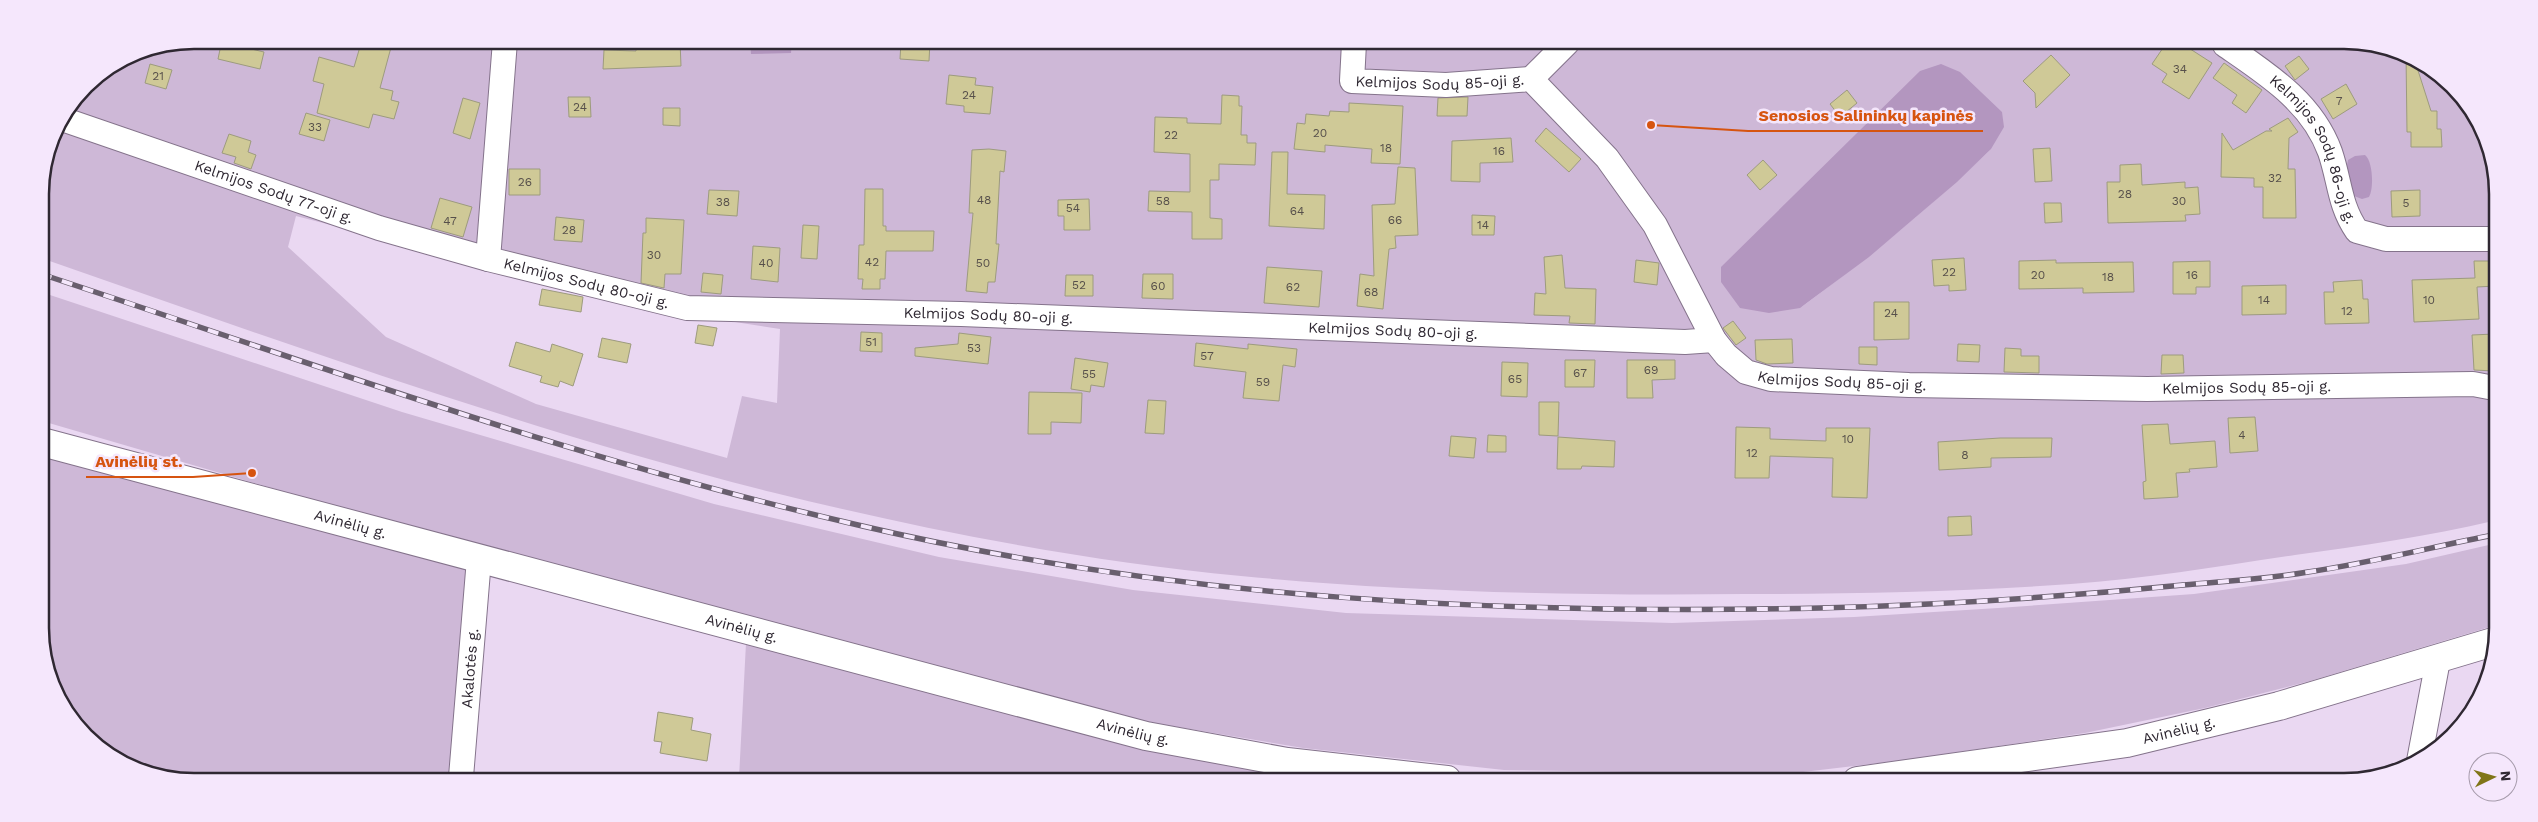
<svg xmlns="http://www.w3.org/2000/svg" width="2538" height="822" font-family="'Work Sans',sans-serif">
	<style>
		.green { fill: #ceb8d7; fill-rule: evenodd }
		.water { fill: #b396bf }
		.building { fill: #cfc997; stroke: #9d9b7e }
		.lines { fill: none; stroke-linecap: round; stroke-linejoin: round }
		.street-casing { stroke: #84738b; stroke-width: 26 }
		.secondary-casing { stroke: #84738b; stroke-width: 30 }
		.street { stroke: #fff; stroke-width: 24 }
		.secondary { stroke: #fff; stroke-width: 28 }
		.rail-casing { stroke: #695f6e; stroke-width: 5.5 }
		.rail { stroke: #f5e7fc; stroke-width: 4; stroke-dasharray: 11; stroke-linecap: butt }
		.labels { text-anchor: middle; stroke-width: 5; stroke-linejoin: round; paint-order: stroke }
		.number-label { font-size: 12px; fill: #57504b }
		.street-label { font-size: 15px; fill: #2f2832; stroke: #f5e7fc }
		.rim { fill: none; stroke: #2f2832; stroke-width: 2.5 }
		.leader { fill: none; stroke: #d65410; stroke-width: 2 }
		.callout-dot { fill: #d65410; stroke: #f5e7fc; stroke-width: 2 }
		.callout-label { font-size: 16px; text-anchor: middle; font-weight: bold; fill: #d65410; stroke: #f5e7fc; stroke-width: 5; stroke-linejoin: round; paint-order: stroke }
	</style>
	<rect width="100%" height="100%" fill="#ead8f2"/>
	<path class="green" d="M 194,40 L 2384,45 L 2421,61 L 2460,92 L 2495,164 L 2493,521 C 2428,536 2362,546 2295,555 C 2221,566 2145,579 2071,584 C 1962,592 1853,594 1744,594 C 1577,596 1408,592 1241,576 C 1083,561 925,530 771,492 C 523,429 282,342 41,258 L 40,184 L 52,135 L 85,85 L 135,52 ZM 1991,149 C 1931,207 1867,259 1800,308 ZM 296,216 L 664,311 L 780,329 L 777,403 L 742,396 L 727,458 L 536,404 L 386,337 L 288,247 Z
		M 41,292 L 402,412 L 714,504 L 939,557 L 1133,590 L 1346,613 L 1672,623 L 1854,617 L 1998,608 L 2194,594 L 2406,564 L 2493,544 L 2493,626 L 2310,681 L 2205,708 L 2085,733 L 1905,760 L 1803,772 L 1692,773 L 1504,770 L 1303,748 L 1136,720 L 361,514 L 42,421 Z
		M 42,453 L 469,569 L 452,777 L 154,777 L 109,756 L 78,730 L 43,658 Z
		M 746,643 L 1077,732 L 1173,753 L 1342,779 L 739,778 Z
		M 2032,773 L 2033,781 L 1969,781 Z"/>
	<path class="water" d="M 750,41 L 792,41 L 791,53 L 751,54 Z
		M 1941,64 L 1960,72 L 2002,112 L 2004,127 L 1991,149 L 1957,182 L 1869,257 L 1800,308 L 1769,313 L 1740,308 L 1721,282 L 1721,267 L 1920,71 Z
		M 2365,155 C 2373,161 2374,189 2369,197 L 2362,199 L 2354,196 C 2349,186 2345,171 2348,160 L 2355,156 Z"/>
	<path class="building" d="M 222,40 L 249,40 L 247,48 L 264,52 L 260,69 L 218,59 Z
		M 362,40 L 393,40 L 380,88 L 393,91 L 391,100 L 399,102 L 394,119 L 373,114 L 369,128 L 317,113 L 324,84 L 313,81 L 319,57 L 354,67 Z
		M 636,41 L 680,41 L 681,66 L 603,69 L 604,50 L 636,51 Z
		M 901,42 L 930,42 L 929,61 L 900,59 Z
		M 2165,45 L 2184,45 L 2212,63 L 2189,99 L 2162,82 L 2167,74 L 2152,64 Z
		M 2406,54 L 2414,58 L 2431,111 L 2437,111 L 2437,129 L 2441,129 L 2442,147 L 2411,147 L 2411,132 L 2407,132 Z
		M 2051,55 L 2070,75 L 2036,108 L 2035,93 L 2023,81 Z
		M 2299,56 L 2309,69 L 2295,80 L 2285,66 Z
		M 2224,63 L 2262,90 L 2246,113 L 2232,103 L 2237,95 L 2213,78 Z
		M 150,64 L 172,70 L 166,89 L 145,83 Z
		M 949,75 L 976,78 L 975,85 L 993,87 L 990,114 L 964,112 L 964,106 L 946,104 Z
		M 2346,84 L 2357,104 L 2333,119 L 2321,99 Z
		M 1847,90 L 1857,103 L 1840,117 L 1830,104 Z
		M 1222,95 L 1239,96 L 1239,106 L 1242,106 L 1241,135 L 1247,135 L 1247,143 L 1256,143 L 1255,165 L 1219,164 L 1219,180 L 1210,180 L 1210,218 L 1222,219 L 1222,239 L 1192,239 L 1192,212 L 1148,211 L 1149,191 L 1190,192 L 1190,154 L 1154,152 L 1155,117 L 1187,118 L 1187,123 L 1221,124 Z
		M 568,97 L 590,97 L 591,117 L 569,117 Z
		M 1468,97 L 1467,116 L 1437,116 L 1438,98 Z
		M 463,98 L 480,103 L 470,139 L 453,133 Z
		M 1349,103 L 1403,106 L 1400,164 L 1371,163 L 1372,149 L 1325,145 L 1325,152 L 1294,149 L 1297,123 L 1305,124 L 1306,114 L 1329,116 L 1330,111 L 1349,112 Z
		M 663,108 L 680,108 L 680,126 L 663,125 Z
		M 306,113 L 330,120 L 324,141 L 299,134 Z
		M 2288,118 L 2298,132 L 2289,138 L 2288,169 L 2295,169 L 2296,218 L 2263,218 L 2263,187 L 2254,187 L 2254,178 L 2221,177 L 2222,133 L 2233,150 L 2266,131 L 2272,131 L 2269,129 Z
		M 1546,128 L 1581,159 L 1569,172 L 1535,141 Z
		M 229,134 L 251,141 L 248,152 L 256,155 L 251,169 L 234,163 L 236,157 L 222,153 Z
		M 1511,138 L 1513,162 L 1480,163 L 1480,182 L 1451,181 L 1452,141 Z
		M 2050,148 L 2052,181 L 2035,182 L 2033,149 Z
		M 989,149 L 1006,151 L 1004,172 L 1000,171 L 996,244 L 999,244 L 995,282 L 988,282 L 987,293 L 966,291 L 973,213 L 969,213 L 972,150 Z
		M 1272,152 L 1288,152 L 1287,194 L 1325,195 L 1324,229 L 1269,226 Z
		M 1763,160 L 1777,175 L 1760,190 L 1747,175 Z
		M 2141,164 L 2142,185 L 2185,182 L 2185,188 L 2198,187 L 2200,214 L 2185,215 L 2186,221 L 2108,223 L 2107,182 L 2120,182 L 2120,165 Z
		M 1398,167 L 1415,168 L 1418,235 L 1395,236 L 1396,248 L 1389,249 L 1383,309 L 1357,306 L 1360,274 L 1374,276 L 1372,205 L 1395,204 Z
		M 509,169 L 540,169 L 540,195 L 509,195 Z
		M 865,189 L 883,189 L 883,226 L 886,226 L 886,231 L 934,231 L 933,251 L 886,251 L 885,279 L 880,279 L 880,289 L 862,289 L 863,279 L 858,279 L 859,245 L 864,245 Z
		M 709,190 L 739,191 L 737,216 L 707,214 Z
		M 2420,190 L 2420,216 L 2392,217 L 2391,191 Z
		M 440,198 L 472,207 L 463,237 L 431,228 Z
		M 1089,199 L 1090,230 L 1064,230 L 1064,216 L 1058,216 L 1058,200 Z
		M 2044,203 L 2061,203 L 2062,222 L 2045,223 Z
		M 1472,215 L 1495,216 L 1494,235 L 1472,235 Z
		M 556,217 L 584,220 L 582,242 L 554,240 Z
		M 646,218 L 684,220 L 681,274 L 665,274 L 664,288 L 641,283 L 643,233 L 646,233 Z
		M 803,225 L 819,226 L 817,259 L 801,258 Z
		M 753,246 L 780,248 L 778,282 L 751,279 Z
		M 1562,255 L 1565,288 L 1596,289 L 1595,324 L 1569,323 L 1570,316 L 1534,315 L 1535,293 L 1546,294 L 1544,257 Z
		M 1964,258 L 1966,290 L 1949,291 L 1949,285 L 1934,286 L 1932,260 Z
		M 1636,260 L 1659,263 L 1657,285 L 1634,282 Z
		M 2056,260 L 2056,263 L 2133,262 L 2134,292 L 2083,293 L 2083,288 L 2019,289 L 2019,261 Z
		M 2210,261 L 2210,287 L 2196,287 L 2196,294 L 2173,294 L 2173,262 Z
		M 2474,261 L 2495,261 L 2495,286 L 2477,287 L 2479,319 L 2414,322 L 2412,280 L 2475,278 Z
		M 1267,267 L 1322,271 L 1319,307 L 1264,303 Z
		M 703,273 L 723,275 L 721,294 L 701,292 Z
		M 1143,274 L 1173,274 L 1173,299 L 1142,298 Z
		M 1066,275 L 1093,275 L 1093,296 L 1065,296 Z
		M 2362,280 L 2363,299 L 2368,299 L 2369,323 L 2325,324 L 2324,292 L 2334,292 L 2333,282 Z
		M 2286,285 L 2286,314 L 2242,315 L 2242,286 Z
		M 542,289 L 583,297 L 581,312 L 539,305 Z
		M 1874,302 L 1909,302 L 1909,339 L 1874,340 Z
		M 1733,321 L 1746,338 L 1736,345 L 1723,328 Z
		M 698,325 L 717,328 L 713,346 L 695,343 Z
		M 861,332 L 882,333 L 882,352 L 860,351 Z
		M 959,333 L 991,337 L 988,364 L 915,356 L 915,348 L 958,344 Z
		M 2494,334 L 2494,371 L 2474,370 L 2472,335 Z
		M 602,338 L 631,344 L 627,363 L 598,357 Z
		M 1792,339 L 1793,363 L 1767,364 L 1756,360 L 1755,340 Z
		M 516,342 L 550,352 L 552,344 L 583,354 L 573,386 L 560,381 L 558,387 L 540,382 L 542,376 L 509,366 Z
		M 1196,343 L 1248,349 L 1248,344 L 1297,349 L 1295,367 L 1283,365 L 1279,401 L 1243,398 L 1246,372 L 1194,366 Z
		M 1958,344 L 1980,345 L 1979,362 L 1957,361 Z
		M 1859,347 L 1877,347 L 1877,365 L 1859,364 Z
		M 2005,348 L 2021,349 L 2021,356 L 2039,356 L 2039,373 L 2004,372 Z
		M 2162,355 L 2183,355 L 2184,373 L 2161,374 Z
		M 1075,358 L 1108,363 L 1104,387 L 1091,385 L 1090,392 L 1071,389 Z
		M 1565,360 L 1595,360 L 1594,387 L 1565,387 Z
		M 1627,360 L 1675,360 L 1675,379 L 1652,380 L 1653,398 L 1627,398 Z
		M 1502,362 L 1528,363 L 1527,397 L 1501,396 Z
		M 1029,392 L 1082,393 L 1081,423 L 1051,422 L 1051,434 L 1028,434 Z
		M 1148,400 L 1166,401 L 1164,434 L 1145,433 Z
		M 1539,402 L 1559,402 L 1558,436 L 1539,435 Z
		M 2255,417 L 2258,451 L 2230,453 L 2228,418 Z
		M 2168,424 L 2170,444 L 2215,441 L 2217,467 L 2189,469 L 2190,472 L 2176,473 L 2178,497 L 2144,499 L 2143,482 L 2146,481 L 2142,425 Z
		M 1736,427 L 1770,428 L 1770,439 L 1826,441 L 1826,428 L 1870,428 L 1867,498 L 1832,497 L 1833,458 L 1770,456 L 1769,478 L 1735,478 Z
		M 1488,435 L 1506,436 L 1506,452 L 1487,452 Z
		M 1451,436 L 1476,438 L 1474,458 L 1449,456 Z
		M 1558,437 L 1615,441 L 1614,467 L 1582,466 L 1581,469 L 1557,469 Z
		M 2000,438 L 2052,438 L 2051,457 L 1991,458 L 1991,467 L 1939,470 L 1938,442 Z
		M 1971,516 L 1972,535 L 1948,536 L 1948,517 Z
		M 658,712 L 693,718 L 691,730 L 711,734 L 707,761 L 660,753 L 662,742 L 654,741 Z"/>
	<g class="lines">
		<g class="street-casing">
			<g id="street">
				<path id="s1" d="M 505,41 L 488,259 L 687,308 L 961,314 L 1685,342 L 1714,340"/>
				<path id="s2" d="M 1354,43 L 1352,81 L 1446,85 L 1531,79 L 1607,158 L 1655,225 L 1714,340 L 1726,355 L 1746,372 L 1771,379 L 1909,385 L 2147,389 L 2473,384 L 2494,388"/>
				<path id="s3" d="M 2225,45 C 2267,74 2312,102 2330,152 C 2340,181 2339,205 2357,231 L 2386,239 L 2495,239"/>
				<path d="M 1531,79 L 1567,43"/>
				<path id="s4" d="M 62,119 L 379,228 L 488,259"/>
				<path d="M 2419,761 L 2438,660"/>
				<path id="s5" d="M 461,777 L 479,559"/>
			</g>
		</g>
		<g class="secondary-casing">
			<g id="secondary">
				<path id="s6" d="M 42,442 L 1146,736 L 1287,762 L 1447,780"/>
				<path id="s7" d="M 1857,781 L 2127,743 L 2279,706 L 2493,642"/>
			</g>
		</g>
		<use href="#street" class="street"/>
		<use href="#secondary" class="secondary"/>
		<g class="rail-casing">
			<path id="rail" d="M 41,274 C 311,363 580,461 858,525 C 1173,599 1497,615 1820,608 C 1941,605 2062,597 2183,585 C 2225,581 2267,579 2308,572 C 2370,563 2432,547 2493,535"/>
		</g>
		<use href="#rail" class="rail"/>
	</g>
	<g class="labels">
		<g class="number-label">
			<text x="2180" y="73">34</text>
			<text x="158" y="80">21</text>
			<text x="969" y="99">24</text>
			<text x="2339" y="105">7</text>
			<text x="580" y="111">24</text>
			<text x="315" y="131">33</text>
			<text x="1320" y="137">20</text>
			<text x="1171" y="139">22</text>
			<text x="1386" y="152">18</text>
			<text x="1499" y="155">16</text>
			<text x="2275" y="182">32</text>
			<text x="525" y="186">26</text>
			<text x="2125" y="198">28</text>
			<text x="984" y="204">48</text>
			<text x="1163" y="205">58</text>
			<text x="2179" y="205">30</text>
			<text x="723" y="206">38</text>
			<text x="2406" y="207">5</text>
			<text x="1073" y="212">54</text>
			<text x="1297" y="215">64</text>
			<text x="1395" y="224">66</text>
			<text x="450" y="225">47</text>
			<text x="1483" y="229">14</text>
			<text x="569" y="234">28</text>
			<text x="654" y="259">30</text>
			<text x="872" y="266">42</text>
			<text x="766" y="267">40</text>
			<text x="983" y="267">50</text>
			<text x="1949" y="276">22</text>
			<text x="2038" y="279">20</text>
			<text x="2192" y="279">16</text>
			<text x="2108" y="281">18</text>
			<text x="1079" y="289">52</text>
			<text x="1158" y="290">60</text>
			<text x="1293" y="291">62</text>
			<text x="1371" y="296">68</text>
			<text x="2264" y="304">14</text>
			<text x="2429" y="304">10</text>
			<text x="2347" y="315">12</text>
			<text x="1891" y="317">24</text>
			<text x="871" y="346">51</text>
			<text x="974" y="352">53</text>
			<text x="1207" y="360">57</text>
			<text x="1651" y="374">69</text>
			<text x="1580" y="377">67</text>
			<text x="1089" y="378">55</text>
			<text x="1515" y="383">65</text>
			<text x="1263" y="386">59</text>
			<text x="2242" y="439">4</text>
			<text x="1848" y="443">10</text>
			<text x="1752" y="457">12</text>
			<text x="1965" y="459">8</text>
		</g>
		<g class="street-label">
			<text dy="5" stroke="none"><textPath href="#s2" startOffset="126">Kelmijos Sodų 85-oji g.</textPath></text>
			<text dy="5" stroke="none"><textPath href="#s3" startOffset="142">Kelmijos Sodų 86-oji g.</textPath></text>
			<text dy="5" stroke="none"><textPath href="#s4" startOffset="224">Kelmijos Sodų 77-oji g.</textPath></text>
			<text dy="5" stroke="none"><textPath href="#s1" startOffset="320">Kelmijos Sodų 80-oji g.</textPath></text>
			<text dy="5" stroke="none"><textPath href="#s1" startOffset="725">Kelmijos Sodų 80-oji g.</textPath></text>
			<text dy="5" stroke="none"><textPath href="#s1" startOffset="1130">Kelmijos Sodų 80-oji g.</textPath></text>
			<text dy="5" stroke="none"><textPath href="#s2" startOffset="681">Kelmijos Sodų 85-oji g.</textPath></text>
			<text dy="5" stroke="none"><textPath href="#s2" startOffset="1086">Kelmijos Sodų 85-oji g.</textPath></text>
			<text dy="5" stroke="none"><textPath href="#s6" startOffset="319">Avinėlių g.</textPath></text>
			<text dy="5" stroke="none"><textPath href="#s6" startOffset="724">Avinėlių g.</textPath></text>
			<text dy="5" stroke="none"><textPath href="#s5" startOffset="109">Akalotės g.</textPath></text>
			<text dy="5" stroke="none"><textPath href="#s7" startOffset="326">Avinėlių g.</textPath></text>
			<text dy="5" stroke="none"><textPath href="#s6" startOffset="1129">Avinėlių g.</textPath></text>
		</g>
	</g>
	<path d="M0 0H2538V822H0ZM194 49H2344A145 145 0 0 1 2489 194V628A145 145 0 0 1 2344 773H194A145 145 0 0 1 49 628V194A145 145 0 0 1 194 49Z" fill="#f5e7fc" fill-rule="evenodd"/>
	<path class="rim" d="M194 49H2344A145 145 0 0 1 2489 194V628A145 145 0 0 1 2344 773H194A145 145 0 0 1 49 628V194A145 145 0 0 1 194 49Z"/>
	<path class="leader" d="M1651 125L1748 131H1983M252 473L193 477H86"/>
	<g class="callout-dot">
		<circle cx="1651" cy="125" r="5"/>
		<circle cx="252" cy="473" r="5"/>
	</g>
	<g class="callout-label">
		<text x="1866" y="121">Senosios Salininkų kapinės</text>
		<text x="139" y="467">Avinėlių st.</text>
	</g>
	<g transform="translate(2493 777) rotate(85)"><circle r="24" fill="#f5e7fc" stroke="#a69bab"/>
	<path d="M0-4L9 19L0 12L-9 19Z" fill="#807518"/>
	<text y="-8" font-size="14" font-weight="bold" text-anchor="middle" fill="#2f2832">N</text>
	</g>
</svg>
